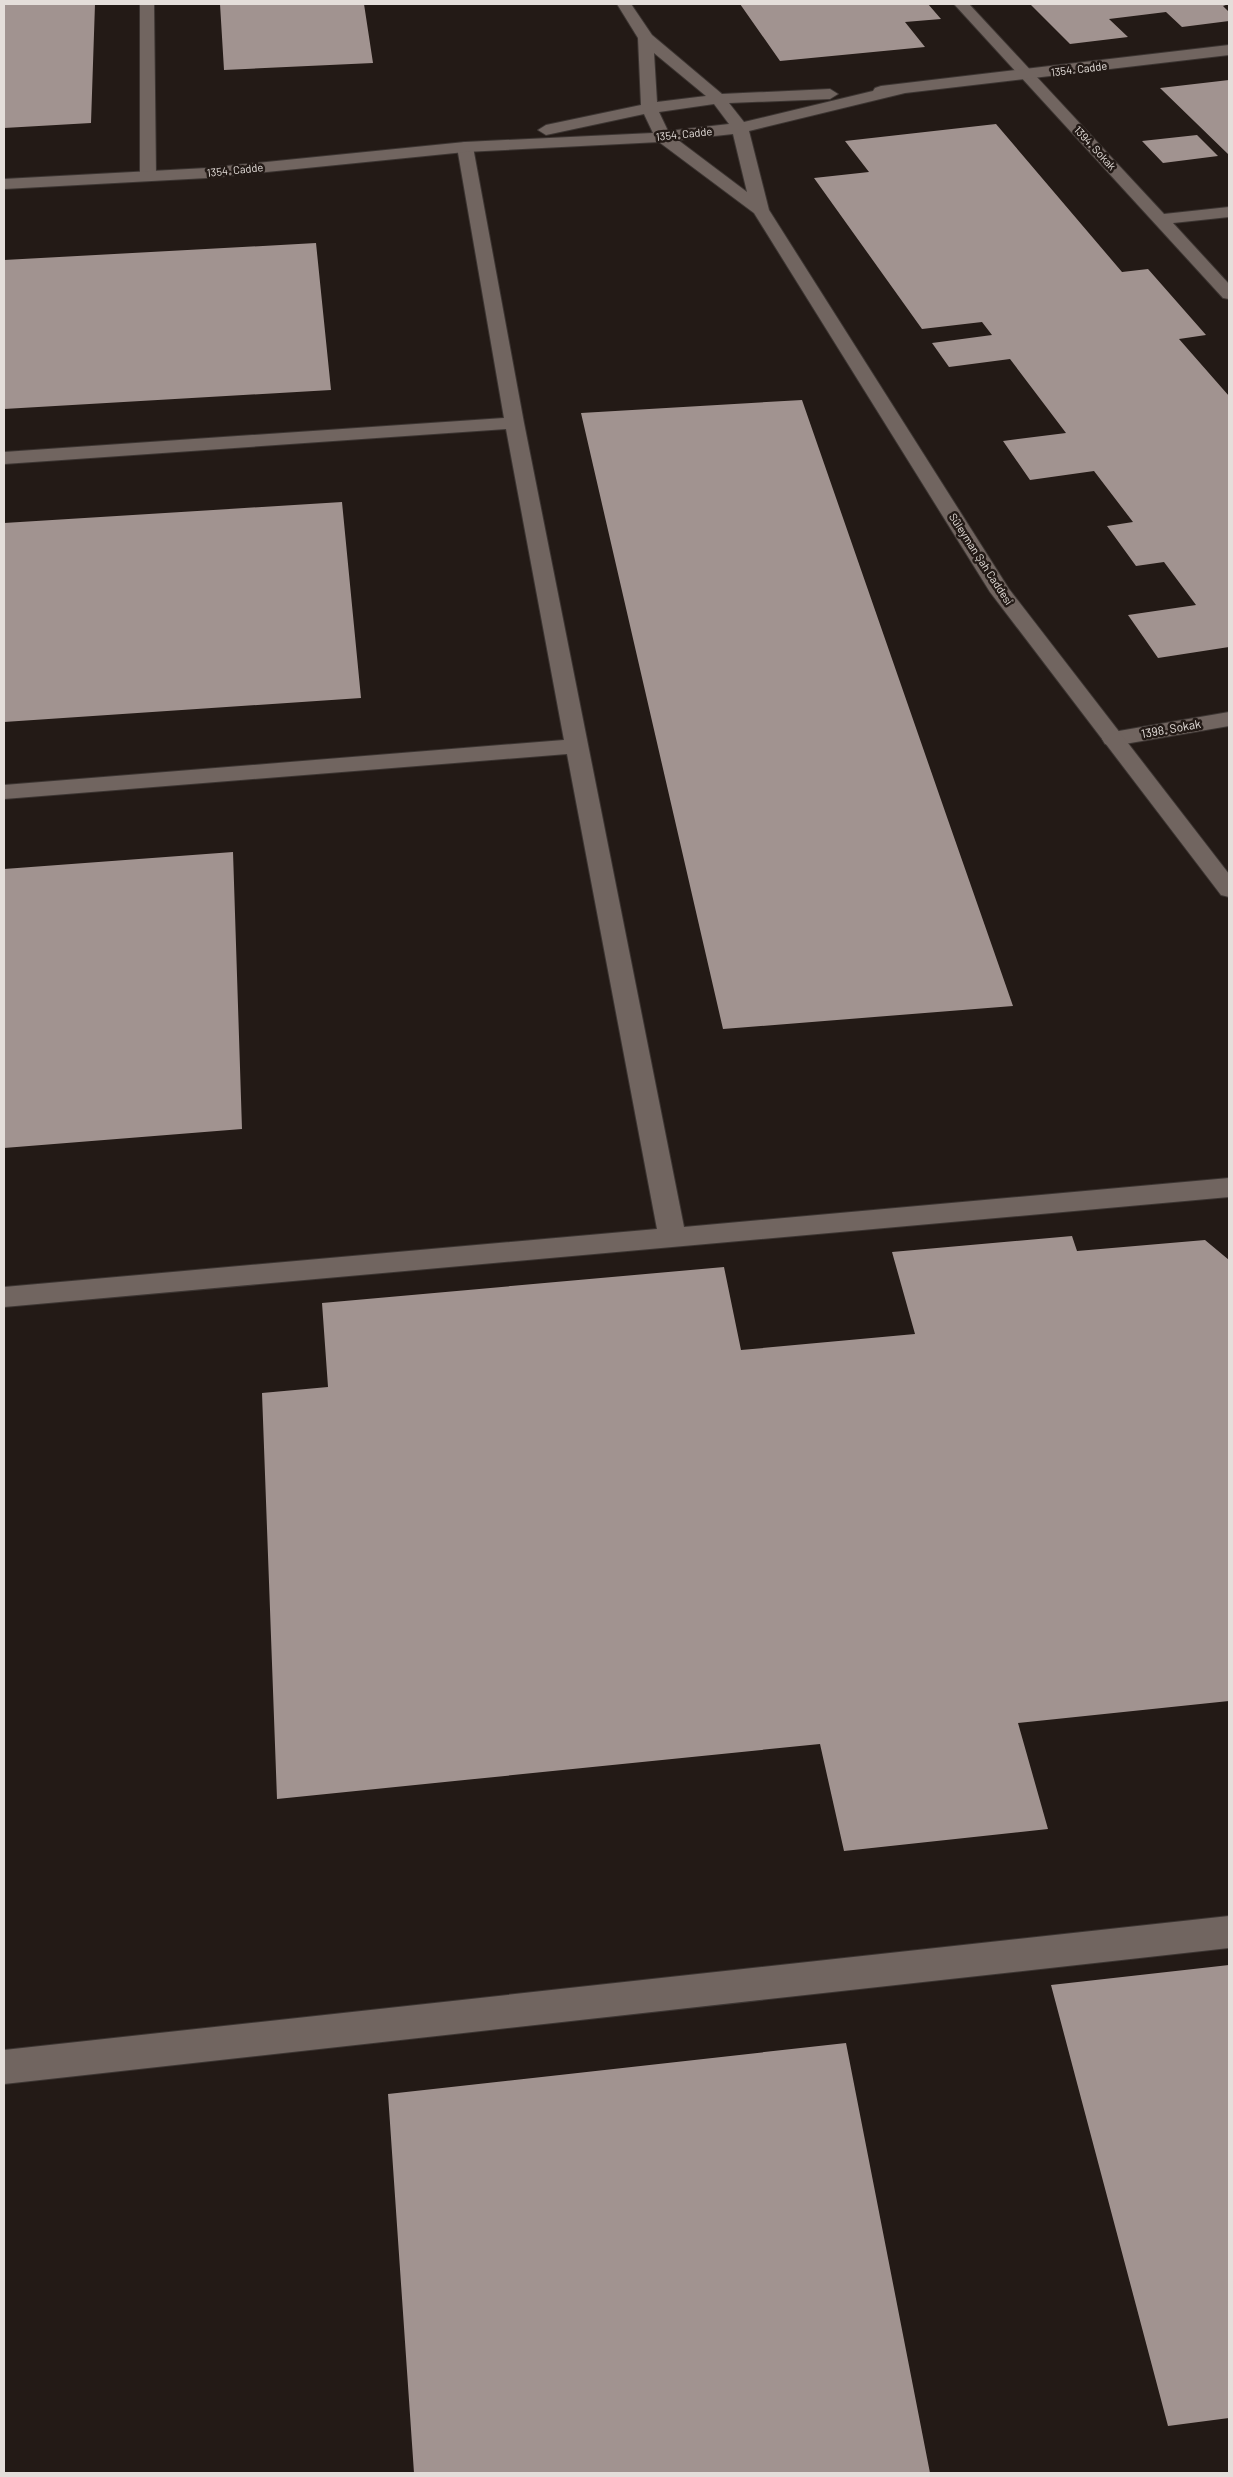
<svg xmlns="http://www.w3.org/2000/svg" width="1233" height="2477" font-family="Barlow,sans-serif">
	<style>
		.building { fill: #a19390 }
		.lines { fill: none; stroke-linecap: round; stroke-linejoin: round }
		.lane-casing { stroke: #3c3532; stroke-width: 2 }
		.secondary-casing { stroke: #3c3532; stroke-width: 2 }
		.lane { fill: #716560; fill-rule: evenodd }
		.secondary { fill: #716560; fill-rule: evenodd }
		.labels { text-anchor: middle; stroke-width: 5; stroke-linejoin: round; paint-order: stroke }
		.far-street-label { font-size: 11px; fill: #e4deda; stroke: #231a16 }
		.street-label { font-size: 12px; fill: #e4deda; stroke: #231a16 }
	</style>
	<rect width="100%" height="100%" fill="#231a16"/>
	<path class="building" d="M 4,4 L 95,4 L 91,123 L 4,128 Z
		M 220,4 L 364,4 L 373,63 L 224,70 Z
		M 740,4 L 928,4 L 941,19 L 905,22 L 925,47 L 780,61 Z
		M 1030,4 L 1229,4 L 1223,6 L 1229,12 L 1229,21 L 1182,27 L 1166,12 L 1109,19 L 1128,37 L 1070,44 Z
		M 1229,80 L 1229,155 L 1160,88 Z
		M 996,124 L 1122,272 L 1148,269 L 1206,335 L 1179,339 L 1229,396 L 1229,647 L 1158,658 L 1128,615 L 1196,605 L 1164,562 L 1136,566 L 1107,526 L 1133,522 L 1094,471 L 1030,480 L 1003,441 L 1066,433 L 1010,359 L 949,367 L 932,343 L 992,335 L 982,322 L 922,329 L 814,178 L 869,172 L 845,141 Z
		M 1197,135 L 1218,156 L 1163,163 L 1142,141 Z
		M 316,243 L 331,390 L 4,409 L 4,260 Z
		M 802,400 L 948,820 L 1013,1006 L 723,1029 L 581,413 Z
		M 342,502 L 361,698 L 4,722 L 4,523 Z
		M 233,852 L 242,1129 L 4,1148 L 4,869 Z
		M 1072,1236 L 1077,1251 L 1205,1240 L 1229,1260 L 1229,1701 L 1018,1723 L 1048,1829 L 844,1851 L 820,1744 L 277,1799 L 262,1393 L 328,1387 L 322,1303 L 724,1267 L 741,1350 L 915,1334 L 892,1252 Z
		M 1229,1965 L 1229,2418 L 1168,2426 L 1051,1985 Z
		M 846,2043 L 930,2473 L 414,2473 L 388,2094 Z"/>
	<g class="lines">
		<g class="lane-casing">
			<path id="lane" d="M 140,4 L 154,4 L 156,176 L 154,180 L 142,180 L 140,176 Z
				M 954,4 L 969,4 L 1164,214 L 1229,207 L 1229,217 L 1173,223 L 1229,284 L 1229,299 L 1223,298 Z
				M 465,142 L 471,144 L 473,147 L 524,423 L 684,1227 L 1229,1178 L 1229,1197 L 4,1307 L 4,1287 L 657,1229 L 567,754 L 4,799 L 4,785 L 564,740 L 506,429 L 4,464 L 4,452 L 504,418 L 457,147 L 459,144 Z
				M 1229,712 L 1229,726 L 1113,746 L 1105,744 L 1102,739 L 1105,734 L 1113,732 Z
				M 1229,1916 L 1229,1948 L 4,2084 L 4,2050 Z"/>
		</g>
		<g class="secondary-casing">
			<path id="secondary" d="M 617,4 L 631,4 L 652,35 L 722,94 L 830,89 L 838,94 L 830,99 L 729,103 L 744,122 L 873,91 L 875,88 L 881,86 L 1229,45 L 1229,55 L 905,93 L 749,131 L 769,210 L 1009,589 L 1229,874 L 1229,897 L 1221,895 L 990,592 L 754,213 L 659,142 L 465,152 L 207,178 L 4,189 L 4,179 L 207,168 L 465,142 L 653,133 L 644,114 L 546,135 L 538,130 L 546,125 L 641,105 L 638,38 ZM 654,53 L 706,96 L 657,102 ZM 714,104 L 729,124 L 668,131 L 659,112 ZM 733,134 L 747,192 L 678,140 Z"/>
		</g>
		<use href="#lane" class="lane"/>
		<use href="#secondary" class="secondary"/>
	</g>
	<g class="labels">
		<g class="far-street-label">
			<text transform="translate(1079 69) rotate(-7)" y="4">1354. Cadde</text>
			<text transform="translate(684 134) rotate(-6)" y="4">1354. Cadde</text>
			<text transform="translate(1095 148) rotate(47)" y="4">1394. Sokak</text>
			<text transform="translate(235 170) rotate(-6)" y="4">1354. Cadde</text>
			<text transform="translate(981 559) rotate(57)" y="4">Süleyman Şah Caddesi</text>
		</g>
		<g class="street-label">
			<text transform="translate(1171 729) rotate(-10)" y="4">1398. Sokak</text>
		</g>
	</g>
	<rect width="1233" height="2477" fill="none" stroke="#e4deda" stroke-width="10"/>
</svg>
